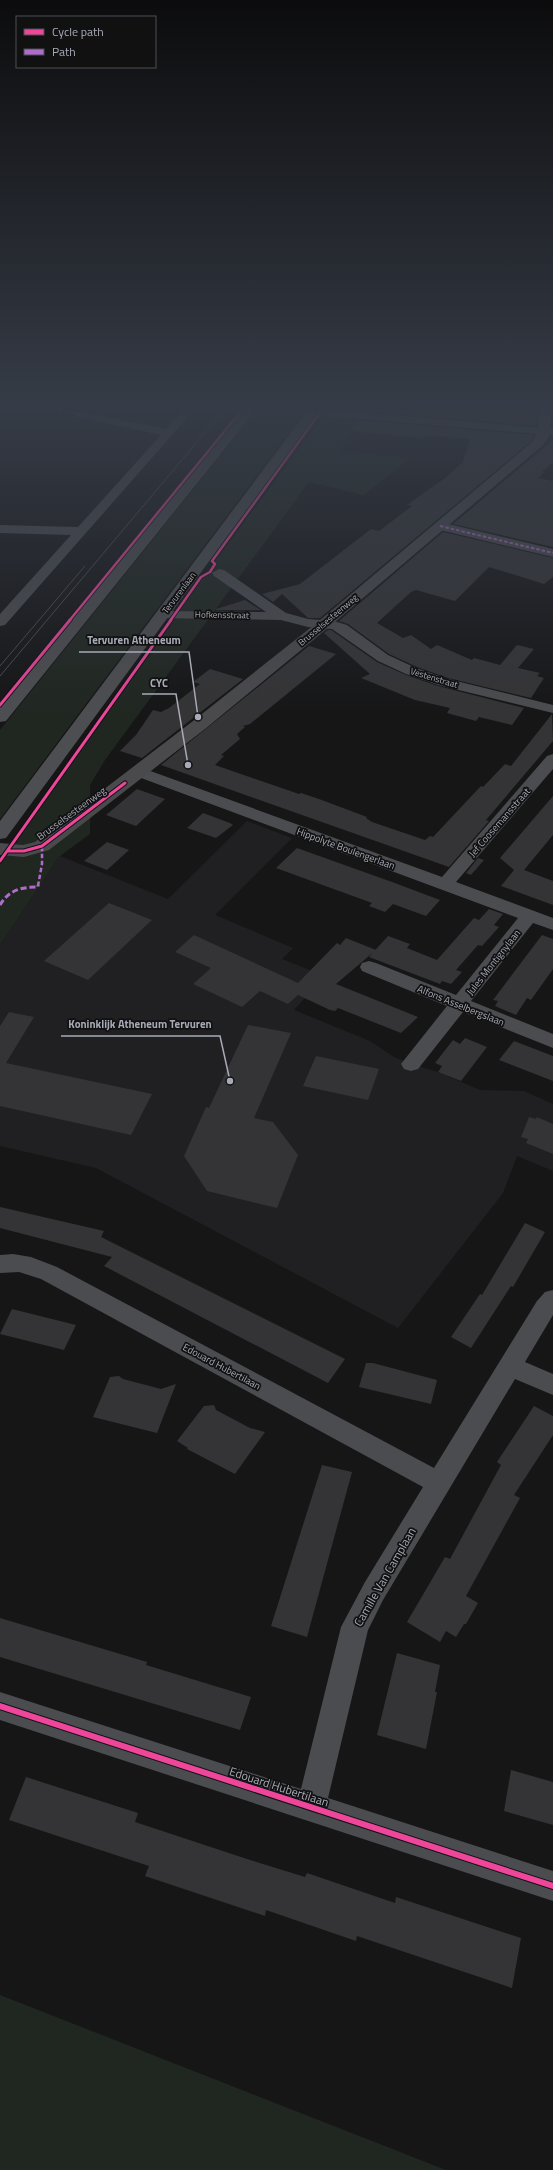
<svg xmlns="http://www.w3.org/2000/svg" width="553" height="2170" font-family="'Titillium Web',sans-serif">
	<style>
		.built { fill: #202022 }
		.green { fill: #202721 }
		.building { fill: #343436 }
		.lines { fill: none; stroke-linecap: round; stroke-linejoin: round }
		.street { fill: #4b4c4f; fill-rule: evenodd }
		.secondary { fill: #4a4a4d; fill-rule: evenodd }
		.primary { fill: #4d4e51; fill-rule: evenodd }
		.tram { stroke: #4c4d50; stroke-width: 1 }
		.quiet-far2 { stroke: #b06ccc; stroke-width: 2; stroke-dasharray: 3.5 2; stroke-linecap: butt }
		.quiet-far1 { stroke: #b06ccc; stroke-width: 2.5; stroke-dasharray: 4.5 2.5; stroke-linecap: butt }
		.quiet { stroke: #b06ccc; stroke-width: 3; stroke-dasharray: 6 3; stroke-linecap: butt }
		.cycleway-far2-casing { stroke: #111112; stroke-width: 4 }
		.cycleway-far1-casing { stroke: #111112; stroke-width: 5 }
		.cycleway-casing { stroke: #111112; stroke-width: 8 }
		.cycleway-far2 { stroke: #ed469a; stroke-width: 2.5 }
		.cycleway-far1 { stroke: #ed469a; stroke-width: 3 }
		.cycleway { stroke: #ed469a; stroke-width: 6 }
		.labels { text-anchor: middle; stroke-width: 3.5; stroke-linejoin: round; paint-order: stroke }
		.far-street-label { font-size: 9px; fill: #a8abb7; stroke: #111112 }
		.street-label { font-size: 10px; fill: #a8abb7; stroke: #111112 }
		.near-street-label { font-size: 12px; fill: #a8abb7; stroke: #111112 }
		.leader { fill: none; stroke: #a8abb7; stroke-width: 1.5 }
		.callout-dot { fill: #a8abb7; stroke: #111112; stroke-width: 1.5 }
		.callout-label { font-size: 11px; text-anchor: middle; font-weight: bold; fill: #a8abb7; stroke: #111112; stroke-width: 3.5; stroke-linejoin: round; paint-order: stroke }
	</style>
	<rect width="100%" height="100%" fill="#161617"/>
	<path class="built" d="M 247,821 L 292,838 L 215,915 L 293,948 L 282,959 L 325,976 L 294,1010 L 370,1041 L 394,1057 L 411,1064 L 438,1072 L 480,1090 L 524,1091 L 553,1104 L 553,1171 L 517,1156 L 503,1193 L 398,1328 L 96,1168 L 0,1146 L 0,945 L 60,856 L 168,899 Z"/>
	<path class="green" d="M 257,410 L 306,410 L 0,819 L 0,730 Z
		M 328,410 L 358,410 L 348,426 L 353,427 L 341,451 L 411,458 L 364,495 L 309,482 L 105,760 L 90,785 L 90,834 L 60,856 L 0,945 L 0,863 L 212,565 Z
		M 0,1995 L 446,2170 L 0,2170 Z"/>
	<path class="building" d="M 361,410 L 535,410 L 536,426 L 360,411 Z
		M 356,420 L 534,435 L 530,442 L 320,618 L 308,618 L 282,594 L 273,602 L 262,594 L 300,584 L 371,529 L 379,531 L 412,506 L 407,505 L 445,478 L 463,462 L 470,439 L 424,435 L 422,438 L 351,431 Z
		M 553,440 L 553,462 L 542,472 L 544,472 L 538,478 L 553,481 L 553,547 L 453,524 Z
		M 443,532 L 553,558 L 553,577 L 544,584 L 489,567 L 455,601 L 416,590 L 411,592 L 377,623 L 403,638 L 411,635 L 431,649 L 437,645 L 472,660 L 474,658 L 500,665 L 517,645 L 534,649 L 518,668 L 540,673 L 537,676 L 544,678 L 531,698 L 448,678 L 417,667 L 389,654 L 348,624 L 339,621 Z
		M 245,600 L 261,610 L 216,610 L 216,609 Z
		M 328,630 L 331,630 L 377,662 L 406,675 L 438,686 L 524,708 L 512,725 L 479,717 L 476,721 L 447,713 L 450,708 L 415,700 L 361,678 L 370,674 L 324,633 Z
		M 309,646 L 336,654 L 250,724 L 243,726 L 245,727 L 237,734 L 240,739 L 221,755 L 224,756 L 215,765 L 299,794 L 301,793 L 319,799 L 367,817 L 366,818 L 372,822 L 425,840 L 430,836 L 433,837 L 481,786 L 483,787 L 505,764 L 511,766 L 552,714 L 553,741 L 486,820 L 489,821 L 449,867 L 161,765 Z
		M 210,669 L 243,679 L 142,758 L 120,751 L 136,735 L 153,710 L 161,712 L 169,708 L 200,684 L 193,682 Z
		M 137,789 L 165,799 L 136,826 L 106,815 Z
		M 553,796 L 553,835 L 524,870 L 553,881 L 553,905 L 501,886 L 514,870 L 500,858 Z
		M 203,813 L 230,823 L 233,825 L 216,838 L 187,828 Z
		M 107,842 L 129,850 L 107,870 L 84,861 Z
		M 297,848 L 392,882 L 440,900 L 426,916 L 393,904 L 385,912 L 369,906 L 372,903 L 276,868 Z
		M 478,858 L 484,860 L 471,875 L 466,873 Z
		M 109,903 L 152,920 L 88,980 L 44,961 Z
		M 489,909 L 503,914 L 494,925 L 499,927 L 482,946 L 478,945 L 456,970 L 462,972 L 451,984 L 442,981 L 440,984 L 369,957 L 388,936 L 410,944 L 407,948 L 437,960 L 474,918 L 479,920 Z
		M 194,935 L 298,983 L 337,943 L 340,945 L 346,938 L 376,950 L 336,984 L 418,1017 L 401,1033 L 338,1008 L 335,1011 L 330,1010 L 298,995 L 288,1004 L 260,991 L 242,1007 L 193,984 L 211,968 L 175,952 Z
		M 542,935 L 553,939 L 553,969 L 531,1000 L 527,998 L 516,1015 L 495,1006 L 498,1001 L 493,1000 Z
		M 9,1012 L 34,1017 L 6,1063 L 152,1094 L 131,1135 L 0,1106 L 0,1026 Z
		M 248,1025 L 291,1033 L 254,1118 L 273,1122 L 298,1155 L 277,1208 L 207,1191 L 184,1156 L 206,1107 L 209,1108 Z
		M 465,1038 L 487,1047 L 461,1081 L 438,1072 L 442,1066 L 435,1063 L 453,1040 L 460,1044 Z
		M 514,1041 L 553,1056 L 553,1081 L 499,1060 Z
		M 316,1056 L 379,1069 L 368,1100 L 303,1086 Z
		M 529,1117 L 536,1119 L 537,1117 L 553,1124 L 553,1154 L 526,1143 L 528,1139 L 521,1137 Z
		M 0,1207 L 104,1231 L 101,1237 L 345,1359 L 328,1383 L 104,1266 L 112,1257 L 0,1228 Z
		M 525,1223 L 545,1232 L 513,1287 L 511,1286 L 471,1348 L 451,1337 L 480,1294 L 482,1295 Z
		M 12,1309 L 76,1325 L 64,1350 L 0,1334 Z
		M 366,1363 L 373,1363 L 437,1380 L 431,1404 L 359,1387 Z
		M 119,1376 L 123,1379 L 161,1389 L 176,1384 L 157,1433 L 93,1417 L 110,1377 Z
		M 214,1405 L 216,1410 L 250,1428 L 265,1432 L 235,1474 L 187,1449 L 188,1448 L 177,1441 L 204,1406 Z
		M 534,1406 L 553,1416 L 553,1435 L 514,1495 L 520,1498 L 466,1596 L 478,1603 L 466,1624 L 464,1624 L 456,1637 L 446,1631 L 440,1642 L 407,1622 L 445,1557 L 450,1559 L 501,1465 L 497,1462 Z
		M 322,1465 L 352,1472 L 307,1637 L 271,1626 Z
		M 0,1618 L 147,1662 L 146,1665 L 251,1697 L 240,1730 L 0,1657 Z
		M 397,1653 L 440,1665 L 435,1692 L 437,1692 L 426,1749 L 377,1735 Z
		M 511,1770 L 553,1782 L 553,1825 L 504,1811 Z
		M 26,1777 L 138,1813 L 135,1822 L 247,1859 L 305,1877 L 307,1873 L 395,1903 L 396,1897 L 521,1938 L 512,1988 L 357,1936 L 356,1941 L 266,1910 L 265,1916 L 145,1876 L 149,1866 L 9,1820 Z"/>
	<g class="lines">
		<path class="street" d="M 183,410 L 194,410 L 5,625 L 0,626 L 0,614 L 71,535 L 0,533 L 0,525 L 78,527 L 161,435 L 78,417 L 77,415 L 78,413 L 82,412 L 166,429 Z
			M 309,410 L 330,410 L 553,429 L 553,435 L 313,415 L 309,414 Z
			M 440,522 L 553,549 L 553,557 L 436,529 L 434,526 Z
			M 219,569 L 224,570 L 286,613 L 308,619 L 334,621 L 347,625 L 388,655 L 416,668 L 448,679 L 553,705 L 553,713 L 438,685 L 406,674 L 378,661 L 332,629 L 308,627 L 281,620 L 157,618 L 155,615 L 162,611 L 266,612 L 214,576 L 212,573 Z
			M 553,754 L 553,769 L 456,882 L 553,918 L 553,930 L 533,923 L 471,1001 L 553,1034 L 553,1048 L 463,1012 L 418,1069 L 411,1071 L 404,1069 L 401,1064 L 447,1006 L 362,971 L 360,967 L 362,963 L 369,961 L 376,963 L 456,995 L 518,918 L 133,775 L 131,772 L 133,769 L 145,769 L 442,877 L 547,756 Z
			M 13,1254 L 31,1257 L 57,1267 L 434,1468 L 537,1301 L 545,1292 L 553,1290 L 553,1315 L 525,1362 L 553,1374 L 553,1395 L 515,1379 L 383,1600 L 368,1630 L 328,1798 L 553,1871 L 553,1901 L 0,1720 L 0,1692 L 301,1789 L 341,1627 L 365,1582 L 423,1487 L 41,1279 L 19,1272 L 0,1273 L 0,1255 Z"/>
		<path class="secondary" d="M 539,410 L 551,410 L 551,432 L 544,444 L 329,627 L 205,729 L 49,850 L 24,857 L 0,855 L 0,843 L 23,845 L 35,842 L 193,721 L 319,621 L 531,443 L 538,432 Z"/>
		<path class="primary" d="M 244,410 L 256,410 L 6,721 L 0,722 L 0,706 Z
			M 308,410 L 320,410 L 6,838 L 0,839 L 0,821 Z"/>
		<path class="tram" d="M 0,666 L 85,566
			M 0,676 L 224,410"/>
		<path class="quiet-far2" d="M 59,410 L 82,415
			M 440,526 L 553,553"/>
		<path class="quiet-far1" d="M 38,886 L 42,864 L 42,846"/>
		<path class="quiet" d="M 0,905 C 9,890 21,887 38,887 L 38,885"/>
		<g class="cycleway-far2-casing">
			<path id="cycleway-far2" d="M 69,621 L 242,410
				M 170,621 L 201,577 L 210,572 L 215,564 L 212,561 L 322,410"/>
		</g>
		<g class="cycleway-far1-casing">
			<path id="cycleway-far1" d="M 0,705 L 70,620
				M 8,851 L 24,851 L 42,846 L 125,783
				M 0,861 L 171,620"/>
		</g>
		<g class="cycleway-casing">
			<path id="cycleway" d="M 0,1706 L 553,1886"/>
		</g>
		<use href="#cycleway-far2" class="cycleway-far2"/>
		<use href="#cycleway-far1" class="cycleway-far1"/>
		<use href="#cycleway" class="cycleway"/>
	</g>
	<linearGradient id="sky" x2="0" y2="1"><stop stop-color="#0c0c0d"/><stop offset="0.57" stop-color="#363c47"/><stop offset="1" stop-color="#363c47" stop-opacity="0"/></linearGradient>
	<rect width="553" height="714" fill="url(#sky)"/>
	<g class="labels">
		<g class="far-street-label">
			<text transform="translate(179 593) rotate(-53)" y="3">Tervurenlaan</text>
			<text transform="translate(222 615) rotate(1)" y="3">Hofkensstraat</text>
			<text transform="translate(328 620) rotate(-40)" y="3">Brusselsesteenweg</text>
			<text transform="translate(434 678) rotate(17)" y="3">Vestenstraat</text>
		</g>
		<g class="street-label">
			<text transform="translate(71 813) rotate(-36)" y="4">Brusselsesteenweg</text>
			<text transform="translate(499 822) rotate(-49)" y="4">Jef Coosemansstraat</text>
			<text transform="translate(346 848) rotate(20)" y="4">Hippolyte Boulengerlaan</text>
			<text transform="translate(493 962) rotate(-52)" y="4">Jules Montignylaan</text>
			<text transform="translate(461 1005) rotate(22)" y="4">Alfons Asselbergslaan</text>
			<text transform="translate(222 1366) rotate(28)" y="4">Edouard Hubertilaan</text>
		</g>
		<g class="near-street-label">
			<text transform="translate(385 1577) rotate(-60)" y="4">Camille Van Camplaan</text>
			<text transform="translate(279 1787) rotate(18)" y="4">Edouard Hubertilaan</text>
		</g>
	</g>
	<path class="leader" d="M198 717L189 652H79M188 765L176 694H142M230 1081L220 1036H61"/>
	<g class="callout-dot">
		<circle cx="198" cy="717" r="4"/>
		<circle cx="188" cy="765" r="4"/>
		<circle cx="230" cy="1081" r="4"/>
	</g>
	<g class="callout-label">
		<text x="134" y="644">Tervuren Atheneum</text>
		<text x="159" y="687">CYC</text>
		<text x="140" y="1028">Koninklijk Atheneum Tervuren</text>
	</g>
	<rect x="16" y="16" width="140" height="52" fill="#111112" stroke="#4d4f54"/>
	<rect x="24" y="29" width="20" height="6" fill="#ed469a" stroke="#4d4f54"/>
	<text x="52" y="36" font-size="12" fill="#a8abb7">Cycle path</text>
	<rect x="24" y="49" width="20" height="6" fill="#b06ccc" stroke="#4d4f54"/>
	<text x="52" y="56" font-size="12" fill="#a8abb7">Path</text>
</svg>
